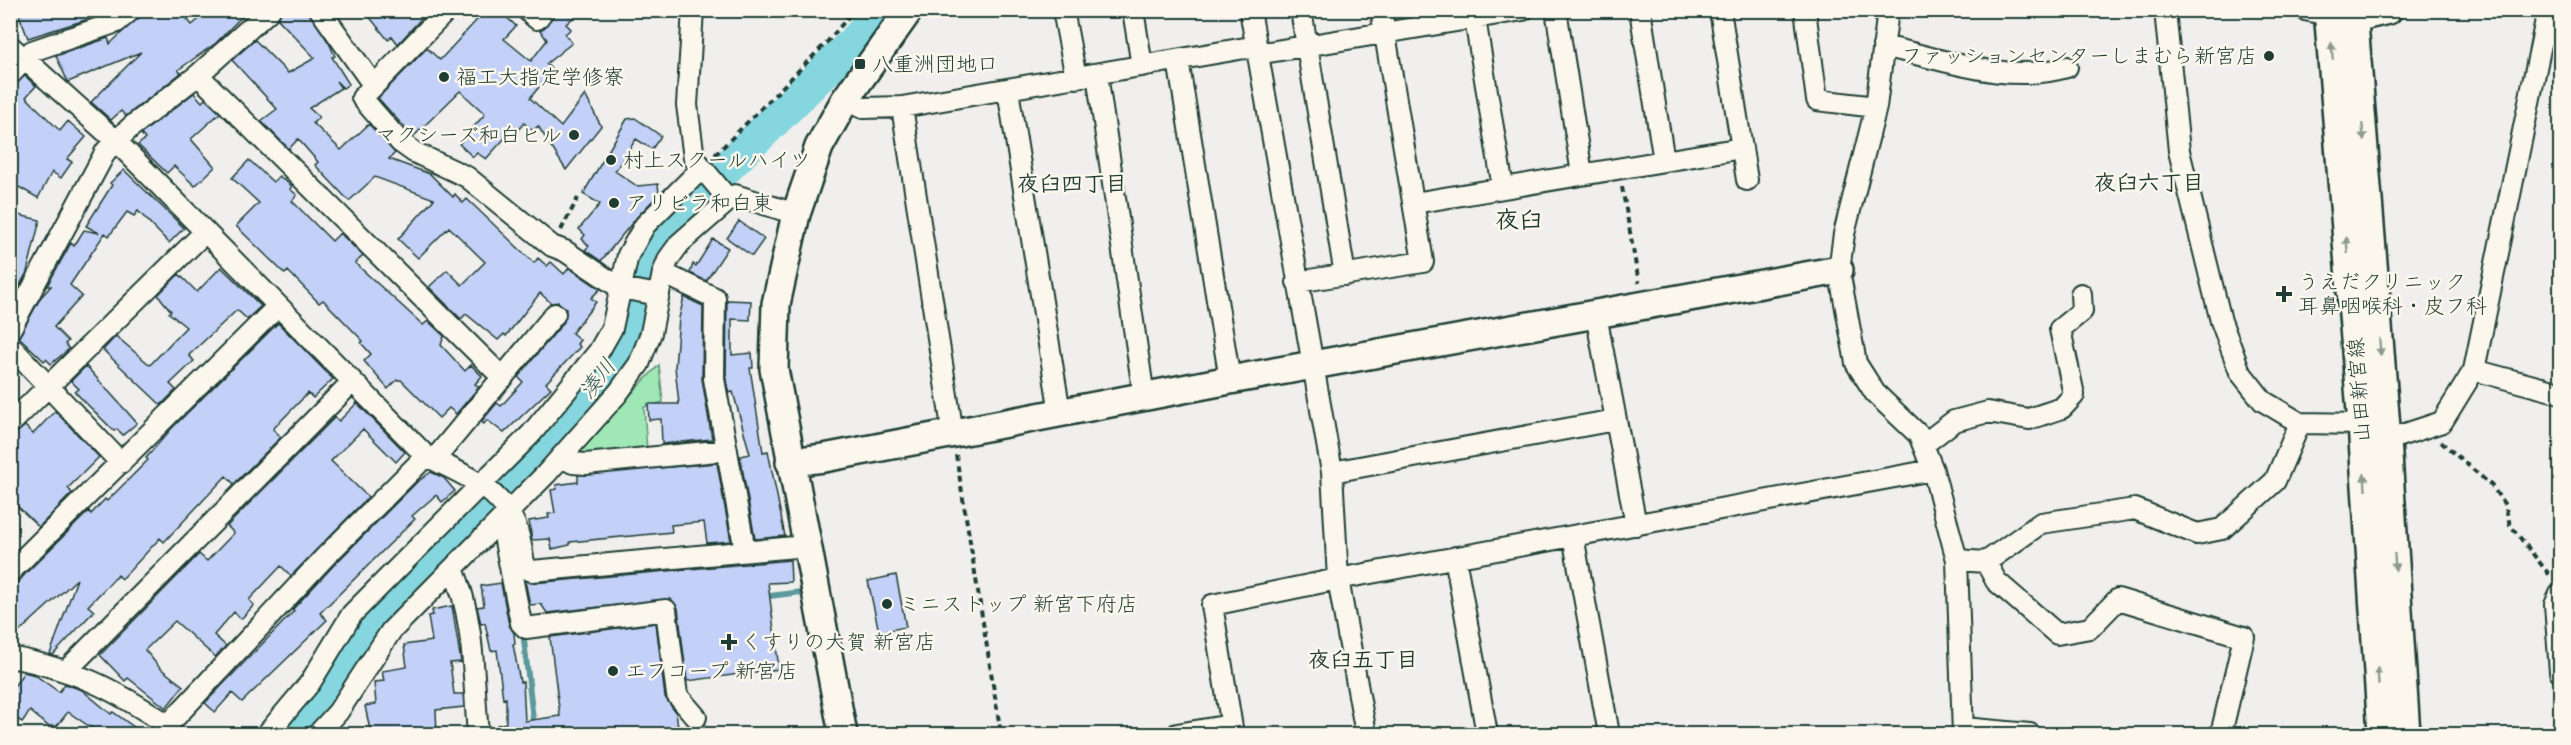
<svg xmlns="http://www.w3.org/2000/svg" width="2571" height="745" font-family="Mynerve,'Klee One',sans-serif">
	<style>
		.green { fill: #9fe8b6; stroke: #5f9275; stroke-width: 1.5 }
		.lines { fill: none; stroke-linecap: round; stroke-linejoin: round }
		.stream { stroke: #5c999a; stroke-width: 6 }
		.river { stroke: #85d6de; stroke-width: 34 }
		.building { fill: #c3d0f7; stroke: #1f3d34; stroke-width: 1.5 }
		.street-casing { stroke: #1f3d34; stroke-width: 24 }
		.secondary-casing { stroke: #1f3d34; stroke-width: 32 }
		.path { stroke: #1f3d34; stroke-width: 4; stroke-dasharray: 6 4.5; stroke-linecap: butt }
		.street { stroke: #fbf7ec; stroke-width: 20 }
		.secondary { stroke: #fbf7ec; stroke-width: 27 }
		.oneway { fill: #8d9a90 }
		.poi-dot { fill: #1f3d34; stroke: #fbf7ec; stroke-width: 2 }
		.labels { text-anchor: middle; stroke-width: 5; stroke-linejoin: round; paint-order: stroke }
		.poi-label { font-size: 21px; fill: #1f3d34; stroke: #fbf7ec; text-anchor: start }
		.street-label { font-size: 21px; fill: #1f3d34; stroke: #fbf7ec }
		.neighbourhood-label { font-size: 22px; font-weight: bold; fill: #1f3d34; stroke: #fbf7ec }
		.water-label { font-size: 22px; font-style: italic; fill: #335c56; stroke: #fbf7ec }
		.quarter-label { font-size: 24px; font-weight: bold; fill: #1f3d34; stroke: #fbf7ec }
	</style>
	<rect width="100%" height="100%" fill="#f0efee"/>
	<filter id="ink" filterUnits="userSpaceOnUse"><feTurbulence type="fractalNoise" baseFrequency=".0167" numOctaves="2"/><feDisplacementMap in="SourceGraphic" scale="12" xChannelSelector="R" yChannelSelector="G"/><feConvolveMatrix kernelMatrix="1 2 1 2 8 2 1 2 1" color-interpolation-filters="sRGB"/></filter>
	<g filter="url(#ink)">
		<path class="green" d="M 659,365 L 663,402 L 644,407 L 647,451 L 582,460 L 580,447 Z"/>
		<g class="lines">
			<path class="stream" d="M 762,597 L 801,592
				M 523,631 L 534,728"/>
			<path class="river" d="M 288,734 L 367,624 L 540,448 L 617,357 L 648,245 L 859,37 L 879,10"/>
		</g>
		<path class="building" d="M 29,10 L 100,10 L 101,15 L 28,38 L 19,15 Z
			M 145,10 L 180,10 L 192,25 L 210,10 L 248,10 L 216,43 L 178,70 L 181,73 L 126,116 L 121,111 L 111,120 L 91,102 L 141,52 L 68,82 L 56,56 L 108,38 L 110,44 Z
			M 282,10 L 308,10 L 329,43 L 335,56 L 332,57 L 349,84 L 343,88 L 336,81 L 341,88 L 309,108 L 319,117 L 313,123 L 341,150 L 369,124 L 395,153 L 389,159 L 430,174 L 453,197 L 455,194 L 463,203 L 467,199 L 534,263 L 538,258 L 547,266 L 551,262 L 564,274 L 569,268 L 600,289 L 591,298 L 596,302 L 572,333 L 580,340 L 577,344 L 580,347 L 546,383 L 551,388 L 504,433 L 487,420 L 484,424 L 481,422 L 497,403 L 501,406 L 523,382 L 518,377 L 564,322 L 566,309 L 558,302 L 551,303 L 540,293 L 506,336 L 504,334 L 498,340 L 466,314 L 461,319 L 429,287 L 447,270 L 462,285 L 485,262 L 449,227 L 418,258 L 398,239 L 434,199 L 375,177 L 349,201 L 315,165 L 318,162 L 298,139 L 289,149 L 261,121 L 277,109 L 232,60 L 255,40 L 288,73 L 315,58 L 278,19 Z
			M 364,10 L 429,10 L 398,44 L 392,36 L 388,40 Z
			M 486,10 L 499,10 L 516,26 L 504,39 L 531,61 L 547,40 L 540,30 L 546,26 L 556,10 L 582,10 L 566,24 L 571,29 L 565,34 L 572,43 L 546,64 L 553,70 L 530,98 L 561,127 L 585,95 L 601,126 L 566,170 L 538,126 L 533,131 L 524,123 L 518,130 L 515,127 L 486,159 L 477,153 L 473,157 L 459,144 L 485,114 L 460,91 L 413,137 L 378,98 L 427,48 L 440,60 Z
			M 25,76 L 36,86 L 26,97 L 60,131 L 68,121 L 86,137 L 67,159 L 72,162 L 61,178 L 52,172 L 38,198 L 10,182 L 10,87 Z
			M 194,93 L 202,102 L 205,99 L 220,113 L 191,139 L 215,167 L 195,186 L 174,166 L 167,173 L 138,145 L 145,139 L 141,134 Z
			M 635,118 L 661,136 L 652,149 L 636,139 L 615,171 L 637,186 L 658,184 L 659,194 L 637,217 L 601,261 L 585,250 L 589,246 L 582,239 L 585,235 L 579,229 L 600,204 L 583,194 L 627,119 Z
			M 249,160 L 273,182 L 279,176 L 292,186 L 290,189 L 297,195 L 292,201 L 332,241 L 340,233 L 363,256 L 355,263 L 423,325 L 428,321 L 444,336 L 441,345 L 465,371 L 471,365 L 482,376 L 475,384 L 479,387 L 456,414 L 449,408 L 439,418 L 401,380 L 397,380 L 388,389 L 364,361 L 371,354 L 361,343 L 363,341 L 323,300 L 319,303 L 288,271 L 285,274 L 236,226 L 259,203 L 232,178 Z
			M 124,170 L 184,228 L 169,243 L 138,211 L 134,216 L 127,212 L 109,236 L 105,233 L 70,285 L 82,296 L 54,327 L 68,341 L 65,344 L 69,349 L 51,364 L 46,359 L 44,361 L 19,337 L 41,297 L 51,286 L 47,286 L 71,243 L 74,246 L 84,230 L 99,233 L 86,226 L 112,185 L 110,183 Z
			M 10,213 L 40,220 L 27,272 L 20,285 L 10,285 Z
			M 739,221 L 764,239 L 752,256 L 727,238 Z
			M 713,239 L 728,248 L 706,281 L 690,273 L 693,264 L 696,266 Z
			M 221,267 L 261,306 L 247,319 L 237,310 L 189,355 L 194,361 L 170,384 L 176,390 L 161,405 L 103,350 L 116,336 L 150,365 L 186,327 L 169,313 L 171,311 L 158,295 L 179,274 L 197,292 Z
			M 684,297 L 703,306 L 702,379 L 712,439 L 662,444 L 661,419 L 649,420 L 648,404 L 679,404 L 675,367 L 679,318 Z
			M 727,300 L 751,301 L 750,320 L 732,319 L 732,355 L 752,353 L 753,368 L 750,368 L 763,452 L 768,451 L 785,536 L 755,539 L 740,456 L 750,454 L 733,392 L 729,393 L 726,378 Z
			M 278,323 L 333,379 L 313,398 L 308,393 L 273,429 L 281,437 L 234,484 L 226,476 L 164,542 L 160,538 L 122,579 L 118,575 L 88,606 L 94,611 L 53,655 L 50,654 L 77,579 L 10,640 L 10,592 L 26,573 L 89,511 L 91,514 L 105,499 L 107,501 L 148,460 L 146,458 L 172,428 Z
			M 86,366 L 137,423 L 123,435 L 117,429 L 114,431 L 75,392 L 79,389 L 71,381 Z
			M 357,403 L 405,452 L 396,462 L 363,429 L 331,461 L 368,497 L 291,576 L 281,566 L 249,600 L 254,605 L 241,619 L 234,612 L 214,635 L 226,646 L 215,657 L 175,621 L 145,650 L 160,668 L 183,686 L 166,708 L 128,678 L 125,681 L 100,655 L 199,554 L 207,561 L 234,533 L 227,526 L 335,417 L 339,421 Z
			M 55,411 L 99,457 L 68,488 L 72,493 L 39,527 L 10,499 L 10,438 L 25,426 L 33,434 Z
			M 717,463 L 731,541 L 707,543 L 704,522 L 671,525 L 672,532 L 570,542 L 570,545 L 552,549 L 550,539 L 532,540 L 529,521 L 549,518 L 548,514 L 555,513 L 551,490 L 557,489 L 556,485 L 578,482 L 578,475 Z
			M 431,472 L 444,478 L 455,491 L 442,502 L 436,495 L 412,516 L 415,519 L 320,613 L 327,620 L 242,702 L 232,693 L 215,712 L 205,703 L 294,611 L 292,610 L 334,565 L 416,483 Z
			M 790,560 L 791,582 L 768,583 L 779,669 L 687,681 L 678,608 L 671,599 L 547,613 L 541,604 L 530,605 L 525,581 L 533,583 Z
			M 896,575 L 906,627 L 879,632 L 868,581 Z
			M 501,583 L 509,625 L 514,633 L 515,644 L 513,644 L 520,682 L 523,682 L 525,721 L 560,716 L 550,637 L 656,623 L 665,697 L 676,713 L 679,735 L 498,735 L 497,725 L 506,723 L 506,698 L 503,699 L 497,650 L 491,651 L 485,623 L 481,624 L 477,607 L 484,606 L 481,586 Z
			M 452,606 L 461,662 L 450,663 L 454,694 L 463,694 L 464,707 L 436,710 L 437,735 L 371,735 L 365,706 L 376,704 L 374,682 L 384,681 L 382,671 L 407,667 L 404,645 L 432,641 L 428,616 L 433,615 L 432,610 Z
			M 24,672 L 35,675 L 59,692 L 65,684 L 82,690 L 111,714 L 113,712 L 145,735 L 102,735 L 68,712 L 57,726 L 48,726 L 30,711 L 22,722 L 10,715 L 10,692 Z"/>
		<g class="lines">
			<g class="street-casing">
				<path id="street" d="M 320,10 L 374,86
					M 447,10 L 362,98 L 400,142 L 414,152 L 467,177 L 552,246 L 565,251 L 620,288 L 659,295
					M 527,10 L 537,19 L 544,10
					M 693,10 L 687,105 L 694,158 L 728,199
					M 1063,10 L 1076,78
					M 1133,10 L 1142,66
					M 1250,10 L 1332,472 L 1338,579 L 1366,734
					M 1301,10 L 1345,275
					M 1559,10 L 1557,16 L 1582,174
					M 1640,10 L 1664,161
					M 1720,10 L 1747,180
					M 1805,10 L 1817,100 L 1876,107
					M 1888,10 L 1876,107 L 1844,234 L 1839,270 L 1856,363 L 1875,393 L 1919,435 L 1933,470 L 1957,560 L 1963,734
					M 2165,10 L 2179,151 L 2221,321 L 2240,372 L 2263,401 L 2300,423 L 2362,424
					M 2305,10 L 2329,15
					M 1475,19 L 1503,188
					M 10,46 L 116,141 L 426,456 C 462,474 500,487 516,527 C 521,539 522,555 525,568 L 532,571 L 806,546
					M 1883,46 C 1942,59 2007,85 2067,67
					M 1178,60 L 1230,380
					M 1097,74 L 1144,397
					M 10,75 L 32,51 L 117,22 L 131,10
					M 198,75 L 503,378
					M 1008,90 L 1060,413
					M 845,100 L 863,108 L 902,107 L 1245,48 L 1269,52 L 1523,10
					M 902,107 L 953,434
					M 1414,203 L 1742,148
					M 663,273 L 715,298 L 714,379 L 745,551
					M 1297,282 L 1423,262 L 1381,10
					M 1596,315 L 1636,525
					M 10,330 L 106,151 L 131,127 L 198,75 L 270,10
					M 10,346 L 121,463
					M 2474,370 L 2560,393
					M 10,424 L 205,232
					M 2387,440 L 2442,422 L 2474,370 L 2548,10
					M 1923,445 L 1954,421 L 1988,412 L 2029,419 L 2062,408 L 2074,395 L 2060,329 L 2082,311 L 2081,294
					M 561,457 L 573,463 L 586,464 L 727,450
					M 434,460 L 555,314
					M 1332,472 L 1615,420
					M 508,515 L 505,541 L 521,623 L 526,628 L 666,610 L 677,695 L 696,717
					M 1573,536 L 1609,734
					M 1455,557 L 1487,734
					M 1957,560 L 1986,562 L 2041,523 L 2135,509 L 2197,534 L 2222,529 L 2275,481 L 2300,423
					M 1986,562 L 1996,581 L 2057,634 L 2090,628 L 2118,599 L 2244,637 L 2221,734
					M 453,569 C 475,618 473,681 478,734
					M 10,572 L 278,306
					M 2560,594 L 2555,605 L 2560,672
					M 10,657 C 77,670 112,688 168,725 L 325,557 L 426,456
					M 67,670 L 352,382
					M 1963,728 L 2030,734
					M 267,734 L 310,683 L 352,614 L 531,434 L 599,351 L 612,328 L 628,255 L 645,225 L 701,169
					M 318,734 L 338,712 L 391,631 L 546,474 L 618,393 L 639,364 L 651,333 L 663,273 L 669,258 L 680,243 L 735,195 L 796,214
					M 1177,734 L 1231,725
					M 1233,734 L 1212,605 L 1338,579 L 1933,470"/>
			</g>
			<g class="secondary-casing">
				<path id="secondary" d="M 2328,10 L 2362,424 L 2382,734
					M 2353,10 L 2387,440 L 2406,734
					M 2336,16 L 2354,18 L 2388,10
					M 790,462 L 824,458 L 1230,380 L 1839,270
					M 843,734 L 774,369 L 776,304 L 796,214 L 819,147 L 845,100 L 909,10"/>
			</g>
			<path class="path" d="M 715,155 L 829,40 L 854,10
				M 1622,187 L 1639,283
				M 561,230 L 578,198
				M 2441,442 L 2491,485 L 2505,505 L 2510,525 L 2552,578
				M 956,455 L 1001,734"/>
			<use href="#street" class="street"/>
			<use href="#secondary" class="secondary"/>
		</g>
		<defs><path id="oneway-solid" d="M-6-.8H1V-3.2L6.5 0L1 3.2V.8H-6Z" transform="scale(1.5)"/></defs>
		<g class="oneway">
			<use href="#oneway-solid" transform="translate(2332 51) rotate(-95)"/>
			<use href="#oneway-solid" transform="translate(2363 132) rotate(85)"/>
			<use href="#oneway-solid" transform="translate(2347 245) rotate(-95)"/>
			<use href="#oneway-solid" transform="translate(2380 347) rotate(85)"/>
			<use href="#oneway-solid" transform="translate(2365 482) rotate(-94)"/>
			<use href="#oneway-solid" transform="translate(2395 562) rotate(86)"/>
			<use href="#oneway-solid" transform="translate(2378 676) rotate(-94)"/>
		</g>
	</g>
	<g class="poi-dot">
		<circle cx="2269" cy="56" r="6"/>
		<rect x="854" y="58" width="12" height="12" rx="3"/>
		<circle cx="444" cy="77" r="6"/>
		<circle cx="574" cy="135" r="6"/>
		<circle cx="611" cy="160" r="6"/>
		<circle cx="614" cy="203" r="6"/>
		<path d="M2281 285h6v6h6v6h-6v6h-6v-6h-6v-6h6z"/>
		<circle cx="887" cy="604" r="6"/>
		<path d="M726 633h6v6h6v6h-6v6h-6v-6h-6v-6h6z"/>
		<circle cx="613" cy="671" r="6"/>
	</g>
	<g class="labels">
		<g class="poi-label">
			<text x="2257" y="63" text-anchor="end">ファッションセンターしまむら新宮店</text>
			<text x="872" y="71">八重洲団地口</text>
			<text x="456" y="84">福工大指定学修寮</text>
			<text x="562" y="142" text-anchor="end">マクシーズ和白ヒル</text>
			<text x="623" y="167">村上スクールハイツ</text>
			<text x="626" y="210">アリビラ和白東</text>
			<text x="2298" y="289">うえだクリニック<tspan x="2298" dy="24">耳鼻咽喉科・皮フ科</tspan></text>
			<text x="899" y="611">ミニストップ 新宮下府店</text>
			<text x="741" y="649">くすりの大賀 新宮店</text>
			<text x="625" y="678">エフコープ 新宮店</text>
		</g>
		<g class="street-label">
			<text transform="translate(2359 390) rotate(-94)" y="7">山田新宮線</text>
		</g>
		<g class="neighbourhood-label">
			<text x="2149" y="190">夜臼六丁目</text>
			<text x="1072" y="191">夜臼四丁目</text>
			<text x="1363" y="667">夜臼五丁目</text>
		</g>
		<g class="water-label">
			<text transform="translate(597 378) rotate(-52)" y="8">湊川</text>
		</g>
		<g class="quarter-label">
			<text x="1519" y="228">夜臼</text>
		</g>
	</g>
	<rect width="2571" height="745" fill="none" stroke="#fbf7ec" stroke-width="36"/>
	<rect x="18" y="18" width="2535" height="709" fill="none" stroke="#1f3d34" stroke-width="2" filter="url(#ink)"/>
</svg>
